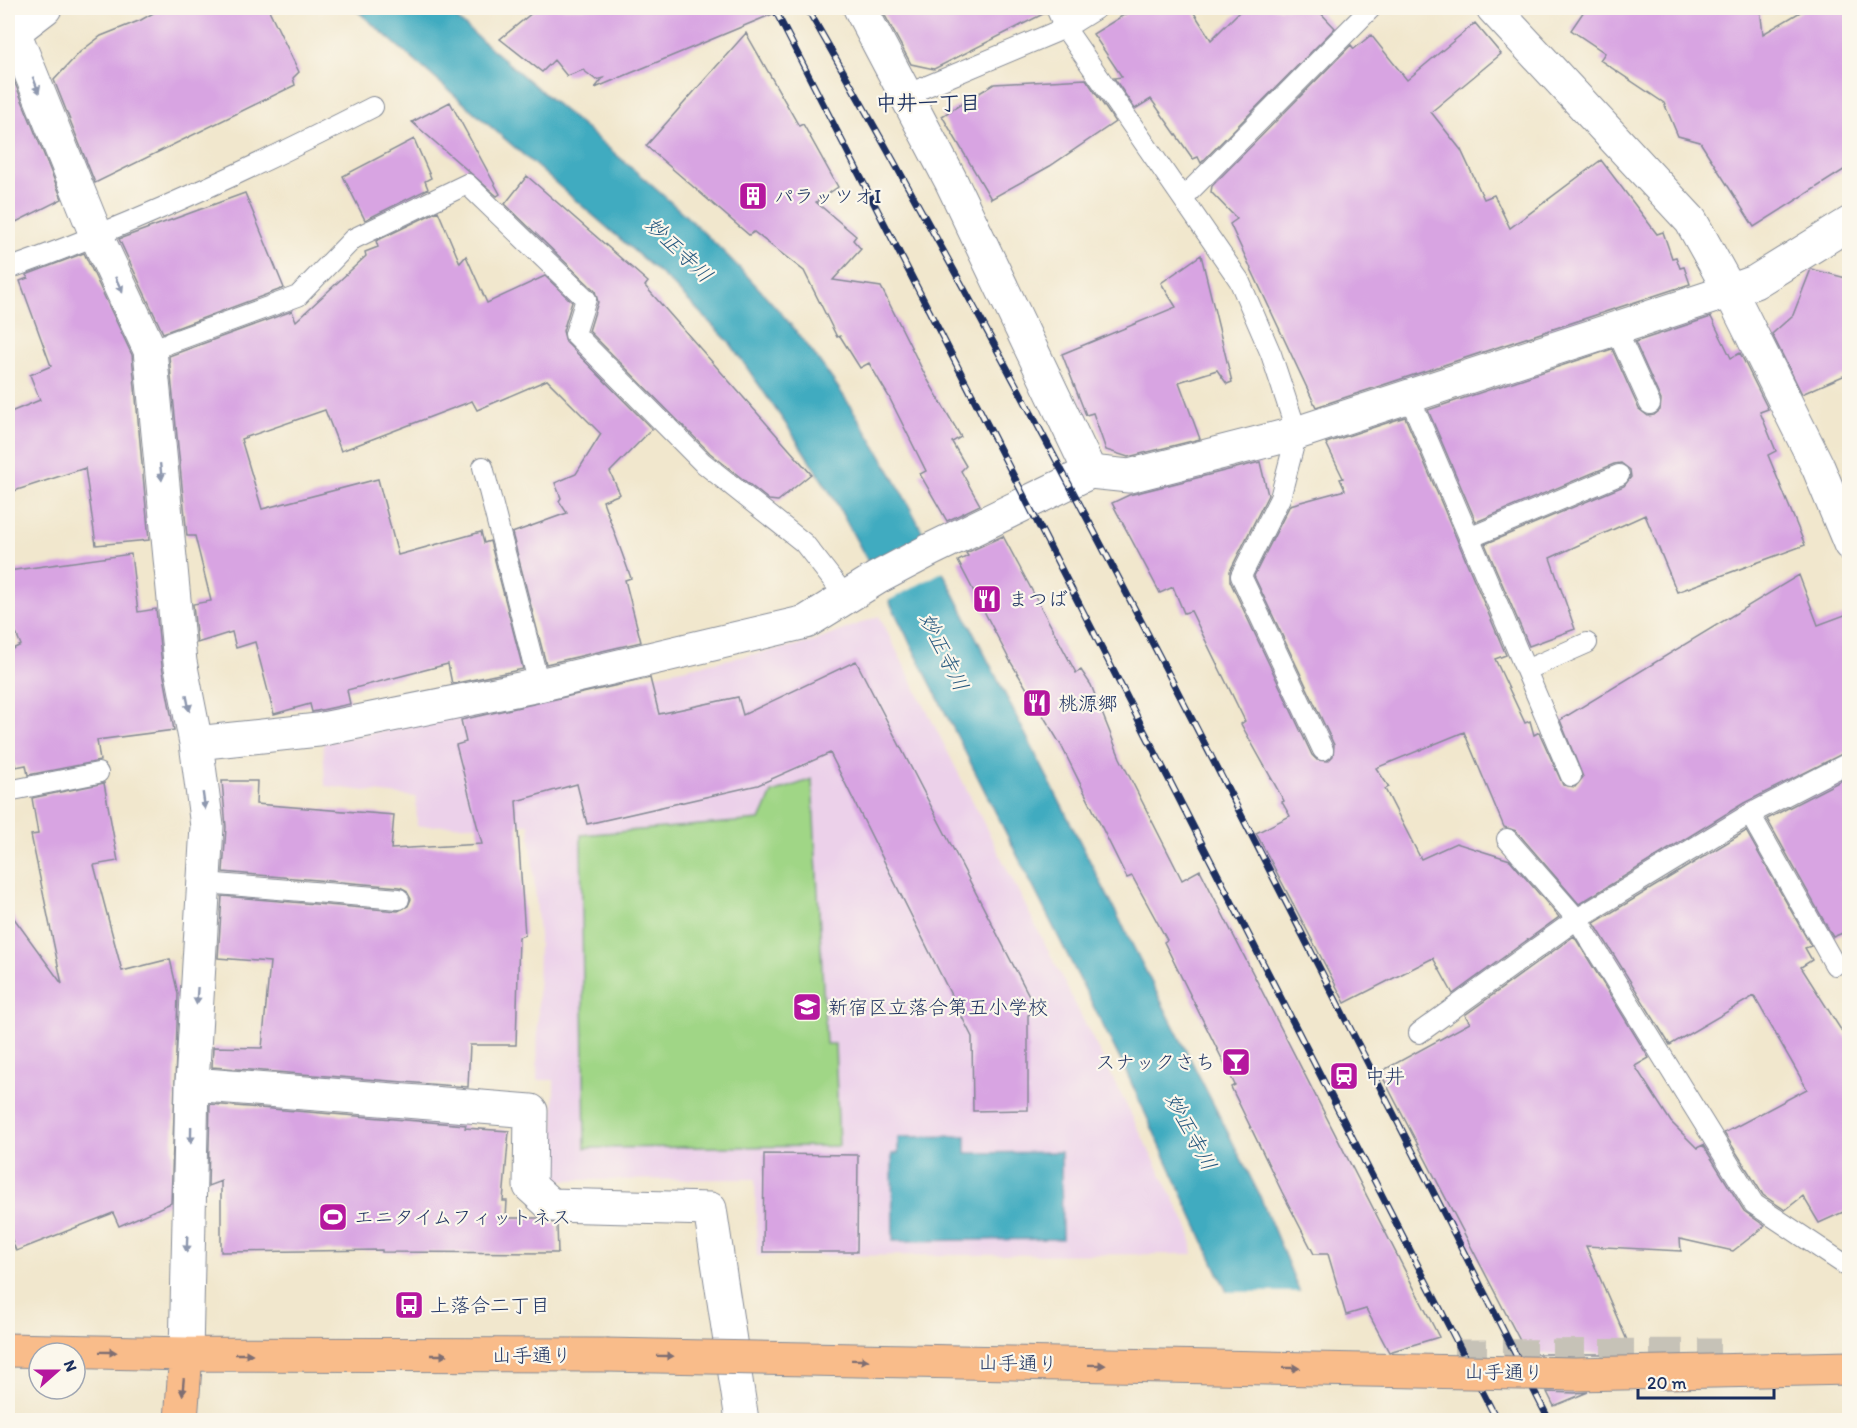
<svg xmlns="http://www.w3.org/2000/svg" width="1857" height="1428" font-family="Itim,'Klee One',sans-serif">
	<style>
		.built { fill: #ecd1ea }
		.green { fill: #a0d686; stroke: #5e8272; stroke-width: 1.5 }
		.water { fill: #40abc0; stroke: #2e6d8f; stroke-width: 1.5 }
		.pier { fill: #f1e7cd }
		.building { fill: #d8a4e2 }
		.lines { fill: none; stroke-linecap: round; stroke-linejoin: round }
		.highway-tunnel { stroke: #c6c2b7; stroke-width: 33; stroke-dasharray: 33 16; stroke-linecap: butt }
		.lane-casing { stroke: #868b96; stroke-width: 22 }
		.street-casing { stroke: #868b96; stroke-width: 35 }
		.primary-casing { stroke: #868b96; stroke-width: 35 }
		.lane { stroke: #fff; stroke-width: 20 }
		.street { stroke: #fff; stroke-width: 33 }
		.primary { stroke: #f9bc8a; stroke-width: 33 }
		.rail-casing { stroke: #1b2f5e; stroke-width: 7 }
		.rail { stroke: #fbf7ec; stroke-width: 4.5; stroke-dasharray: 14; stroke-linecap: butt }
		.primary-bridge-casing { stroke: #868b96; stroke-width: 35; stroke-linecap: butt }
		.primary-bridge { stroke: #f9bc8a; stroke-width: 33 }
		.oneway { fill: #8d97ae }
		.oneway2 { fill: #7f6e72 }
		.labels { text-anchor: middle; stroke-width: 4.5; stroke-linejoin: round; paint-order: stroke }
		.poi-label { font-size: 20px; fill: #1b2f5e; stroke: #fbf7ec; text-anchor: start }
		.street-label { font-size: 20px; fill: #1b2f5e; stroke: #fbf7ec }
		.neighbourhood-label { font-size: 21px; font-weight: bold; fill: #1b2f5e; stroke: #fbf7ec }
		.water-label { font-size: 21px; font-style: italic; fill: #285a80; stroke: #fbf7ec }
	</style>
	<rect width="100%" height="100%" fill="#fbf7ec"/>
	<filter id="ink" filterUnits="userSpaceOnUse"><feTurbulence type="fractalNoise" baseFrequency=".0167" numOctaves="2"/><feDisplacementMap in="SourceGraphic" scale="12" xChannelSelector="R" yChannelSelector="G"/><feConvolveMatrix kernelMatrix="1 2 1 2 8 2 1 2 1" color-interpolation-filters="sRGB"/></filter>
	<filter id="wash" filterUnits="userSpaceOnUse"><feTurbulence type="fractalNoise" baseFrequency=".008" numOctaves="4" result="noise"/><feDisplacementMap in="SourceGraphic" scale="24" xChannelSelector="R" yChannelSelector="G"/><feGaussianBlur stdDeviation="1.35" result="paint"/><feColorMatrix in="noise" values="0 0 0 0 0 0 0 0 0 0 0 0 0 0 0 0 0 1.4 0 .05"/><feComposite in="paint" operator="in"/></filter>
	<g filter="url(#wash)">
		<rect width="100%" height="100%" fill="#f1e7cd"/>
		<path class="built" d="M 879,616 L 1190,1231 L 1193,1254 L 757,1256 L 755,1179 L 554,1180 L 554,1080 L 537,1080 L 539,933 L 529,824 L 417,826 L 416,797 L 325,786 L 323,743 L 813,642 Z"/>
		<path class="green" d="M 812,779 L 826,1044 L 835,1044 L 839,1146 L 585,1148 L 581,835 L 760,820 L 772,793 Z"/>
		<path class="water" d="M 354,8 L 445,8 C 560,113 691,205 791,325 C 840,384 881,452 916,519 L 1259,1194 L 1308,1312 L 1238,1316 L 1125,1069 L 885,593 L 833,497 L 790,430 L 730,343 L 671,283 Z
			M 966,1136 L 966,1153 L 1061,1152 L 1062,1239 L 893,1241 L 892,1154 L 898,1153 L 898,1137 Z"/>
		<path class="pier" d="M 927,535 L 944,571 L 886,602 L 867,566 Z
			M 1223,1292 L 1304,1292 L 1345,1420 L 1268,1420 L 1235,1317 Z"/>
		<g id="blocks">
			<path class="building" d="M 162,8 L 268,8 L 299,72 L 293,78 L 295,85 L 95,183 L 54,80 L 80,52 L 101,36 L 141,20 Z
				M 538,8 L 787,8 L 595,88 L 603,78 L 596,80 L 583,70 L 567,76 L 554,60 L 542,72 L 500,39 Z
				M 881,8 L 1044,8 L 1045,13 L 934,69 L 911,64 Z
				M 1135,8 L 1191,8 L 1211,40 L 1243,8 L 1316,8 L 1335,28 L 1201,163 L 1198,157 L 1193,159 L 1151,99 L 1135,109 L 1114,78 L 1122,77 L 1093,34 Z
				M 1586,8 L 1760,8 L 1763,34 L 1807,8 L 1850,8 L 1850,166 L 1754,227 L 1700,142 L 1678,136 L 1664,103 L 1600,60 L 1605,53 L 1571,30 Z
				M 1475,23 L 1501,54 L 1431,112 L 1461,150 L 1484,199 L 1494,195 L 1510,228 L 1601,160 L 1657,234 L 1663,232 L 1672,258 L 1676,257 L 1680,268 L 1684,267 L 1690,284 L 1316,407 L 1230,224 L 1237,219 L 1211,192 L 1212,186 L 1351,45 L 1354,49 L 1371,35 L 1407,80 Z
				M 746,33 L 799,126 L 803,124 L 838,187 L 816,202 L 856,236 L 853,240 L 861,249 L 833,280 L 881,287 L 926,377 L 961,437 L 952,442 L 966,466 L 961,471 L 980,505 L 947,521 L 920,474 L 926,471 L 888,395 L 869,363 L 860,368 L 840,336 L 837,337 L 804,271 L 754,232 L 749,235 L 646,146 Z
				M 8,66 L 62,199 L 8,226 Z
				M 1086,79 L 1115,122 L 1050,166 L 991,199 L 942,116 L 994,84 Z
				M 450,102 L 500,194 L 497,196 L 412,122 Z
				M 414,139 L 431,178 L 425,181 L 428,189 L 365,220 L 343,176 Z
				M 527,176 L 648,282 L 645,286 L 811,474 L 778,501 L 769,500 L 710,453 L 589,331 L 598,302 L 595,291 L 505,204 Z
				M 245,193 L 284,288 L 163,333 L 119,239 Z
				M 438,211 L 460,263 L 466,256 L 487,303 L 545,276 L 572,302 L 563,331 L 566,342 L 652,429 L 610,472 L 620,494 L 603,501 L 631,578 L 625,580 L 641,642 L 546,664 L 512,533 L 567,513 L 559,501 L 561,498 L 555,483 L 576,474 L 601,434 L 547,380 L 477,410 L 472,401 L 341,451 L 325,410 L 241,439 L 262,509 L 378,479 L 398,555 L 481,532 L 484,543 L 490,541 L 523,669 L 452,684 L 448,664 L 347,690 L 350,704 L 312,712 L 310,704 L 274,714 L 255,642 L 236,648 L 232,632 L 197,643 L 193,604 L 211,601 L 195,536 L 187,536 L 169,356 L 292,311 L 296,321 L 366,256 L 365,252 L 378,247 L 376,241 Z
				M 84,253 L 132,355 L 149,540 L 96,545 L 85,468 L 8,493 L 8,413 L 40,400 L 30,375 L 51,366 L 20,281 L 28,278 L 26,275 Z
				M 1201,255 L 1232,382 L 1227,384 L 1217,370 L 1179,382 L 1200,439 L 1128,457 L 1106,450 L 1093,413 L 1086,415 L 1062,354 L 1176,307 L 1161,283 Z
				M 1811,269 L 1850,279 L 1850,373 L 1802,394 L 1772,334 L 1793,315 Z
				M 1711,317 L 1731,358 L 1740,353 L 1768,409 L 1760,412 L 1776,451 L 1768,455 L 1805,545 L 1677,592 L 1645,515 L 1550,558 L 1575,629 L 1529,646 L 1485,544 L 1624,486 L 1631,477 L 1630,470 L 1621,463 L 1614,464 L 1476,522 L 1428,410 L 1612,349 L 1639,409 L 1648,416 L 1654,415 L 1660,410 L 1661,400 L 1635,342 Z
				M 1405,417 L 1506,655 L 1495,659 L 1525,723 L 1530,721 L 1534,735 L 1539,732 L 1563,785 L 1575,787 L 1583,777 L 1560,720 L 1799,575 L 1818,625 L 1850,613 L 1850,750 L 1744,803 L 1579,904 L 1516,831 L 1504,827 L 1464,732 L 1376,768 L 1389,787 L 1385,789 L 1421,859 L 1456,843 L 1510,860 L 1559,917 L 1453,994 L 1433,958 L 1345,1003 L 1256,833 L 1290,816 L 1282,802 L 1284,801 L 1241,724 L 1245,721 L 1191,611 L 1184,613 L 1173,587 L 1160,593 L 1112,503 L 1129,495 L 1260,462 L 1268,495 L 1230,571 L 1230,581 L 1312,755 L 1317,760 L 1328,761 L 1333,756 L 1334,745 L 1254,576 L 1290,505 L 1345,490 L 1340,479 L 1343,478 L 1326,443 Z
				M 1003,536 L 1076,673 L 1081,670 L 1091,685 L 1120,758 L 1182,880 L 1200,870 L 1439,1337 L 1389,1352 L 1366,1309 L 1346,1315 L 1328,1254 L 1314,1254 L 1282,1192 L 1231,1087 L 1235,1085 L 1164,942 L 1167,940 L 1132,876 L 1127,878 L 1061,745 L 1010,661 L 958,561 L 968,556 L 966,553 Z
				M 131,554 L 138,612 L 156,609 L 162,666 L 174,730 L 97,740 L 100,761 L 28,775 L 26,765 L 16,767 L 8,748 L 8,651 L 21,645 L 8,614 L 8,571 Z
				M 856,661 L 1037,1011 L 1028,1015 L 1028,1110 L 973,1111 L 972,1037 L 830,753 L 758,785 L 587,824 L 577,784 L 516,801 L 525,935 L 519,937 L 516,1045 L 470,1045 L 468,1087 L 212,1067 L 213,1047 L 262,1048 L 270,962 L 218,958 L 222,896 L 398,911 L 408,906 L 411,899 L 406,890 L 400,887 L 223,872 L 226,827 L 222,781 L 257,781 L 256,804 L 394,815 L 391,849 L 482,844 L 456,745 L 466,742 L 461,720 L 650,678 L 659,714 L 738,697 L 743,715 Z
				M 1850,776 L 1850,930 L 1833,937 L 1767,819 Z
				M 104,783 L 118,861 L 94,865 L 122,971 L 170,959 L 178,994 L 171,1203 L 119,1226 L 113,1213 L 16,1251 L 8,1229 L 8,910 L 62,984 L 31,835 L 38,834 L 32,798 Z
				M 1746,831 L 1811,946 L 1805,948 L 1812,960 L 1801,967 L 1850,1044 L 1850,1209 L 1819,1223 L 1803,1196 L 1785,1210 L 1763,1195 L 1724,1133 L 1807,1089 L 1754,996 L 1670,1045 L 1594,923 Z
				M 1574,936 L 1649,1058 L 1635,1066 L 1671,1122 L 1697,1148 L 1703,1145 L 1744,1211 L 1765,1226 L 1733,1251 L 1680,1239 L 1681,1251 L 1586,1246 L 1633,1354 L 1527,1354 L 1380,1072 L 1470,1023 L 1465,1015 Z
				M 210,1104 L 466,1125 L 465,1128 L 509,1131 L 503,1201 L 507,1201 L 506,1218 L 537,1218 L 557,1224 L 558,1253 L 382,1252 L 382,1250 L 221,1252 L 221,1181 L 208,1186 Z
				M 764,1154 L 858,1155 L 857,1252 L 763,1252 Z
				M 1547,1392 L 1575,1393 L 1588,1392 L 1554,1406 Z"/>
		</g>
	</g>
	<g filter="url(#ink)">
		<use href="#blocks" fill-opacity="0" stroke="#868b96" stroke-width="1.5"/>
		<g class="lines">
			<path class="highway-tunnel" d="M 1454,1356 L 1720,1355"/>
			<g class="lane-casing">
				<path id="lane" d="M 1056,8 L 1065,28 L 1239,280 L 1271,354 L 1297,433 L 1280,498 L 1241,576 L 1323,750
					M 906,95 L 1065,28 L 1097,8
					M 1184,197 L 1371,8
					M 8,269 C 133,225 254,168 373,107
					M 1616,329 L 1650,404
					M 150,350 L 298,296 L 353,239 L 467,184 L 586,299 L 575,334 L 702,462 L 804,543 L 846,597
					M 1409,396 L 1571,776
					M 483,467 L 539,685
					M 1469,538 L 1619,475
					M 1526,670 L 1587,643
					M 8,791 L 98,773
					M 1750,814 L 1835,965
					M 1507,839 L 1577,919 L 1754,1204 L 1850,1268
					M 205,883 L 399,899
					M 1419,1033 L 1577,919 L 1750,814 L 1850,762"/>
			</g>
			<g class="street-casing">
				<path id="street" d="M 860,8 L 950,179 L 1090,472
					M 1493,8 L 1691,221 L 1730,291 L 1818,467 L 1850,544
					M 8,17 L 97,237 L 150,350 L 180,662 L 196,743 L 207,826 L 192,1084 L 186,1354
					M 8,41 L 15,31 L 45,8
					M 196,743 L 318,730 L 539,685 L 806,622 L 877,578 L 930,550 L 1090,472 L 1129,476 L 1297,433 L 1730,291 L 1755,282 L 1850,223
					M 192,1084 L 531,1111 L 530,1186 L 551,1205 L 710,1209 L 742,1420"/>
			</g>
			<g class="primary-casing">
				<path id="primary" d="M 8,1350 L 186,1354 L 606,1355
					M 181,1420 L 186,1354"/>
			</g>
			<use href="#lane" class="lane"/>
			<use href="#street" class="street"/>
			<use href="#primary" class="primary"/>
			<g class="rail-casing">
				<path id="rail" d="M 774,8 L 1497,1420
					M 807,8 C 1072,469 1308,947 1549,1420"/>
			</g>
			<use href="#rail" class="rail"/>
			<g class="primary-bridge-casing">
				<path id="primary-bridge" d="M 606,1355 L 1575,1374 L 1850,1368"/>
			</g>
			<use href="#primary-bridge" class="primary-bridge"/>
		</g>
		<defs><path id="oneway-solid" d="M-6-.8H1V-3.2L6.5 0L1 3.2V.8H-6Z" transform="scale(1.5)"/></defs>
		<g class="oneway">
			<use href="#oneway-solid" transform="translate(36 85) rotate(69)"/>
			<use href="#oneway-solid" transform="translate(119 285) rotate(65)"/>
			<use href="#oneway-solid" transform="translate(161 472) rotate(84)"/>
			<use href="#oneway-solid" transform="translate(188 703) rotate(79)"/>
			<use href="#oneway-solid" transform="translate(204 801) rotate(82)"/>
			<use href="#oneway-solid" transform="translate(197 996) rotate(94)"/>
			<use href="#oneway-solid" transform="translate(191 1135) rotate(91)"/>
			<use href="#oneway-solid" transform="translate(187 1244) rotate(92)"/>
		</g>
		<g class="oneway2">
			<use href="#oneway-solid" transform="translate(108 1352) rotate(1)"/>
			<use href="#oneway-solid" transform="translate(244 1354)"/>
			<use href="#oneway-solid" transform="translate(439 1355)"/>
			<use href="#oneway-solid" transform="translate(665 1356) rotate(1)"/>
			<use href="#oneway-solid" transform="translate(860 1360) rotate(1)"/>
			<use href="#oneway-solid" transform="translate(1097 1365) rotate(1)"/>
			<use href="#oneway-solid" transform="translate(1291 1368) rotate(1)"/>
			<use href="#oneway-solid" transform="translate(183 1387) rotate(95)"/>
		</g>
	</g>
	<defs>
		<g id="building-square" transform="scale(1.5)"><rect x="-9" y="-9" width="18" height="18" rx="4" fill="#b5179e" stroke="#fbf7ec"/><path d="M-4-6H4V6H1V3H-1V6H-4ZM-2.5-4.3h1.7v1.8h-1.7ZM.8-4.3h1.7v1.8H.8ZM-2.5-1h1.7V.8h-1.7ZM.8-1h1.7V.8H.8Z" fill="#fff"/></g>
		<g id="restaurant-square" transform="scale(1.5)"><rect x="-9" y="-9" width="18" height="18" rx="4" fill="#b5179e" stroke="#fbf7ec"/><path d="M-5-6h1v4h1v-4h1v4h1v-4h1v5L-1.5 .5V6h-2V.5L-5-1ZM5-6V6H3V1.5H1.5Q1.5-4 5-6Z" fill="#fff"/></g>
		<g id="school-square" transform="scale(1.5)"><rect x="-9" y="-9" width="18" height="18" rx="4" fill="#b5179e" stroke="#fbf7ec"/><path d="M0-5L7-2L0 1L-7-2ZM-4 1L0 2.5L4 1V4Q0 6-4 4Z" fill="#fff"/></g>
		<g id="bar-square" transform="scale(1.5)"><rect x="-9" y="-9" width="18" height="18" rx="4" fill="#b5179e" stroke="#fbf7ec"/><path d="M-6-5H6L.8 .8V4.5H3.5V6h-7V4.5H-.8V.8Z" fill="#fff"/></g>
		<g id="station-square" transform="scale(1.5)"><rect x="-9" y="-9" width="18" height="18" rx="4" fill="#b5179e" stroke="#fbf7ec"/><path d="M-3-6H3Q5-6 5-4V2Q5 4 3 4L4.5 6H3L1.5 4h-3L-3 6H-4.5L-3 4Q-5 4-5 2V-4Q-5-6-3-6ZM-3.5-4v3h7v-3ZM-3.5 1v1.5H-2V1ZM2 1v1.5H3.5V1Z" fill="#fff"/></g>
		<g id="stadium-square" transform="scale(1.5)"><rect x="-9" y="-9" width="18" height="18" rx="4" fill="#b5179e" stroke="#fbf7ec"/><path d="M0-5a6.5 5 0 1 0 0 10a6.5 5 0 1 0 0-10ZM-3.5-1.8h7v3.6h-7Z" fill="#fff"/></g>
		<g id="bus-square" transform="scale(1.5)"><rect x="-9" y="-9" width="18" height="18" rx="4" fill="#b5179e" stroke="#fbf7ec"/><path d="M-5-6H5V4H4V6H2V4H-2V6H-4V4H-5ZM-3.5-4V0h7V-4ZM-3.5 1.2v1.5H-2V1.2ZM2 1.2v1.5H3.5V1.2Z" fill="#fff"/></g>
	</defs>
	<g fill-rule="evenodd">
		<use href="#building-square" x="753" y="196"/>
		<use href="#restaurant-square" x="987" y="599"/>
		<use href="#restaurant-square" x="1037" y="703"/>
		<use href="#school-square" x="807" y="1007"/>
		<use href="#bar-square" x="1236" y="1062"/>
		<use href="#station-square" x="1344" y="1076"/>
		<use href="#stadium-square" x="333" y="1217"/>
		<use href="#bus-square" x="409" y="1305"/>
	</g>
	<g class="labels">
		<g class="poi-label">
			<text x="774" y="203">パラッツオI</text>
			<text x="1008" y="606">まつば</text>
			<text x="1058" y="710">桃源郷</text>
			<text x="828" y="1014">新宿区立落合第五小学校</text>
			<text x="1215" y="1069" text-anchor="end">スナックさち</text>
			<text x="1365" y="1083">中井</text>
			<text x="354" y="1224">エニタイムフィットネス</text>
			<text x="430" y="1312">上落合二丁目</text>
		</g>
		<g class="street-label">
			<text x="532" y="1362">山手通り</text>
			<text transform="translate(1018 1363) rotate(1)" y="7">山手通り</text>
			<text transform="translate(1504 1372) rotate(1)" y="7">山手通り</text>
		</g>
		<g class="neighbourhood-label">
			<text x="928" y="110">中井一丁目</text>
		</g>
		<g class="water-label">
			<text transform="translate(679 250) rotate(44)" y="7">妙正寺川</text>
			<text transform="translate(944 652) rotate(64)" y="7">妙正寺川</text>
			<text transform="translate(1191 1132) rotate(62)" y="7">妙正寺川</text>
		</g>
	</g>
	<rect width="1857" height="1428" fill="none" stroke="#fbf7ec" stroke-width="30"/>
	<g transform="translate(57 1371) rotate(69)"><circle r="28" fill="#fbf7ec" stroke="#a1a7b3" stroke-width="1.5"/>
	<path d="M0-4.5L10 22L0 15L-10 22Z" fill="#b5179e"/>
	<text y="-9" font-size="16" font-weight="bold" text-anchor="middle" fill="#1b2f5e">N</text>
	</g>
	<path d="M1638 1389v9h136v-9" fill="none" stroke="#1b2f5e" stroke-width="3"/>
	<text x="1647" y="1389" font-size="18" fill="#1b2f5e" stroke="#fbf7ec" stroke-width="4.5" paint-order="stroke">20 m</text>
</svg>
